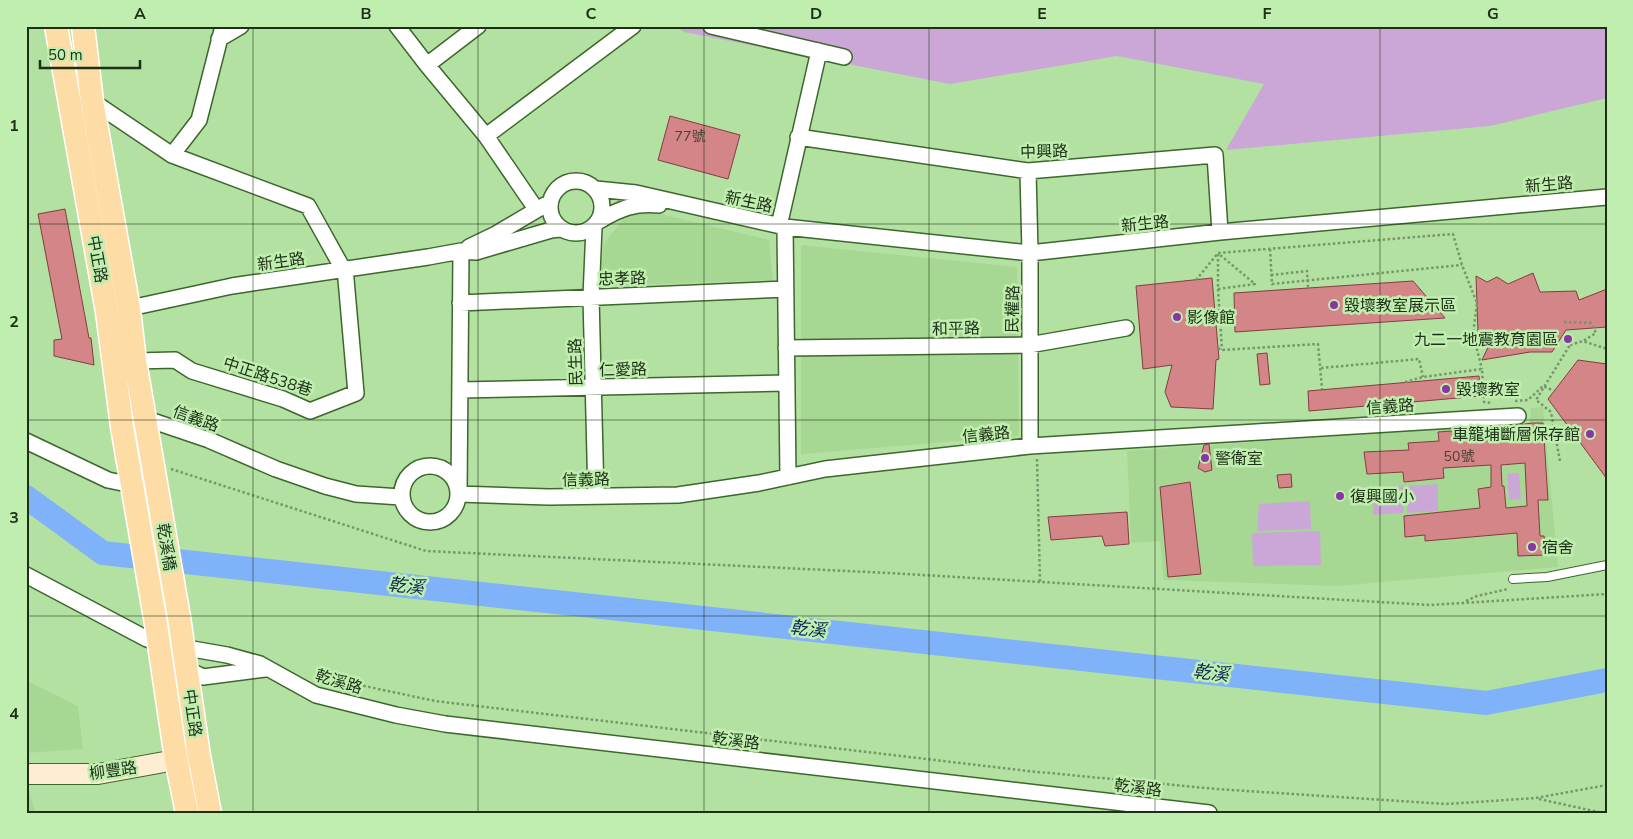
<svg xmlns="http://www.w3.org/2000/svg" width="1633" height="839" font-family="'Nunito Sans','Noto Sans TC',sans-serif">
	<style>
		.built { fill: #a6d893 }
		.green { fill: #cba7d7 }
		.lines { fill: none; stroke-linecap: round; stroke-linejoin: round }
		.river { stroke: #80b2f9; stroke-width: 24 }
		.building { fill: #d38587; stroke: #833d42; fill-rule: evenodd }
		.lane-casing { stroke: #3e662d; stroke-width: 10 }
		.street-casing { stroke: #3e662d; stroke-width: 18 }
		.secondary-casing { stroke: #3e662d; stroke-width: 22 }
		.primary-casing { stroke: #fff; stroke-width: 25 }
		.path { stroke: #759768; stroke-width: 2.5; stroke-dasharray: 2.5 2.5; stroke-linecap: butt }
		.lane { stroke: #fff; stroke-width: 8 }
		.street { stroke: #fff; stroke-width: 15 }
		.secondary { stroke: #feedd2; stroke-width: 20 }
		.primary { stroke: #fddca6; stroke-width: 22 }
		.path-bridge { stroke: #759768; stroke-width: 2.5; stroke-dasharray: 2.5 2.5; stroke-linecap: butt }
		.grid { fill: none; stroke: #1d2f16; stroke-width: 1; stroke-opacity: 0.55 }
		.poi-dot { fill: #8a35a3; stroke: #c0eeaf; stroke-width: 2 }
		.labels { text-anchor: middle; stroke-width: 5; stroke-linejoin: round; paint-order: stroke }
		.number-label { font-size: 14px; fill: #4a4432 }
		.street-label { font-size: 16px; fill: #1d2f16; stroke: #c0eeaf }
		.poi-label { font-size: 16px; fill: #1d2f16; stroke: #c0eeaf; text-anchor: start }
		.water-label { font-size: 18px; font-style: italic; fill: #092955; stroke: #c0eeaf }
		.neatline { fill: none; stroke: #1d2f16; stroke-width: 2 }
		.grid-label { font-size: 16px; text-anchor: middle; font-weight: bold; fill: #1d2f16 }
	</style>
	<rect width="100%" height="100%" fill="#b3e1a2"/>
	<path class="built" d="M 644,210 L 769,240 L 773,280 L 601,286 L 603,245 L 625,217 Z
		M 801,245 L 1017,267 L 1019,436 L 801,454 Z
		M 1543,407 L 1558,567 L 1337,586 L 1164,580 L 1160,541 L 1131,543 L 1127,451 L 1530,422 L 1531,408 Z
		M 26,680 L 29,682 L 78,706 L 83,749 L 26,753 Z
		M 26,792 L 29,792 L 36,813 L 26,813 Z"/>
	<path class="green" d="M 675,26 L 1607,26 L 1607,98 L 1490,126 L 1226,150 L 1264,84 L 1117,56 L 950,84 L 684,32 Z
		M 1519,473 L 1521,499 L 1509,500 L 1507,474 Z
		M 1438,484 L 1438,511 L 1407,513 L 1408,486 Z
		M 1404,486 L 1403,513 L 1373,515 L 1374,488 Z
		M 1310,501 L 1311,529 L 1257,531 L 1259,504 Z
		M 1320,531 L 1321,565 L 1253,566 L 1252,533 Z"/>
	<g class="lines">
		<path class="river" d="M 26,497 L 103,553 L 1486,703 L 1607,680"/>
	</g>
	<path class="building" d="M 670,116 L 740,135 L 728,179 L 658,160 Z
		M 65,209 L 89,338 L 91,338 L 94,365 L 54,356 L 54,340 L 62,339 L 38,214 Z
		M 1533,273 L 1540,292 L 1576,291 L 1579,300 L 1607,289 L 1607,327 L 1566,330 L 1552,352 L 1530,352 L 1482,360 L 1489,345 L 1478,332 L 1476,276 L 1487,282 L 1497,277 L 1508,284 Z
		M 1212,278 L 1219,359 L 1216,360 L 1213,409 L 1171,407 L 1165,392 L 1172,365 L 1143,369 L 1136,286 Z
		M 1413,281 L 1445,318 L 1235,332 L 1234,293 Z
		M 1267,353 L 1270,384 L 1260,385 L 1257,354 Z
		M 1578,360 L 1607,364 L 1607,479 L 1548,399 Z
		M 1479,376 L 1481,396 L 1309,411 L 1308,391 Z
		M 1532,423 L 1543,423 L 1548,500 L 1538,500 L 1540,536 L 1544,536 L 1547,555 L 1518,556 L 1517,533 L 1425,541 L 1425,535 L 1405,537 L 1404,516 L 1480,508 L 1478,489 L 1491,487 L 1491,465 L 1443,468 L 1444,478 L 1404,482 L 1403,472 L 1367,474 L 1364,452 L 1409,450 L 1408,443 L 1439,441 L 1438,432 L 1506,427 ZM 1525,463 L 1527,506 L 1506,508 L 1504,486 L 1502,486 L 1501,465 Z
		M 1209,444 L 1212,470 L 1205,472 L 1198,468 L 1204,445 Z
		M 1291,474 L 1292,487 L 1279,488 L 1277,475 Z
		M 1190,482 L 1201,574 L 1168,577 L 1160,487 Z
		M 1127,512 L 1129,544 L 1105,546 L 1102,536 L 1051,540 L 1048,517 Z"/>
	<g class="lines">
		<g class="lane-casing">
			<path id="lane" d="M 1513,579 L 1547,577 L 1607,565"/>
		</g>
		<g class="street-casing">
			<path id="street" d="M 397,26 L 427,65 L 486,136 L 536,209
				M 711,26 L 844,57
				M 219,39 L 241,26
				M 427,65 L 478,26
				M 92,101 L 172,155 L 308,206 L 343,269
				M 486,136 L 633,26
				M 798,137 L 1028,171 L 1215,155 L 1220,232
				M 172,155 L 199,120 L 223,26
				M 1028,171 L 1030,253 L 1030,446
				M550 207a26 26 0 1 1 52 0a26 26 0 1 1-52 0Z
				M 596,189 L 636,193 L 785,227 L 1030,253 L 1220,232 L 1607,197
				M 599,221 C 621,208 634,203 659,205
				M 779,226 L 819,51
				M 594,227 L 591,297 L 596,496
				M 785,227 L 788,477
				M 469,247 L 496,234 L 545,205
				M 461,251 L 459,494 L 549,497 L 678,495 L 759,483 L 825,469 L 1030,446 L 1518,416
				M 460,303 L 785,289
				M 121,310 L 232,286 L 428,257 L 461,251 L 476,252 L 551,230 L 560,229
				M 786,348 L 1029,345 L 1126,328
				M 135,361 L 175,360 L 192,371 L 283,399 L 310,411 L 356,393 L 345,268
				M 460,390 L 787,383
				M 138,419 L 144,418 L 209,440 L 276,469 L 325,486 L 356,494 L 401,497
				M 26,441 L 108,480 L 132,485
				M402 494a28 28 0 1 1 56 0a28 28 0 1 1-56 0Z
				M 26,575 L 147,639 L 158,643 L 227,655 L 260,664 L 316,695 L 396,715 L 445,724 L 1209,813
				M 182,665 L 187,669 L 203,677 L 265,669"/>
		</g>
		<g class="secondary-casing">
			<path id="secondary" d="M 26,774 L 98,774 L 192,757"/>
		</g>
		<g class="primary-casing">
			<path id="primary" d="M 56,26 L 107,312 L 122,427 L 155,618 L 176,759 L 187,813
				M 83,26 L 92,101 L 129,309 L 135,361 L 179,617 L 199,756 L 210,813"/>
		</g>
		<path class="path" d="M 1270,249 L 1272,284 L 1462,265
			M 1218,254 L 1218,289 L 1222,350
			M 1196,280 L 1218,253 L 1453,234 L 1462,265 L 1477,303 L 1473,334 L 1482,369
			M 1218,289 L 1255,284 L 1219,254
			M 1564,322 L 1591,323 L 1596,333 L 1583,341 L 1607,349
			M 1570,345 L 1583,341
			M 1218,348 L 1222,350 L 1318,344 L 1322,389
			M 1321,368 L 1419,359 L 1423,377
			M 1405,382 L 1423,377 L 1482,369 L 1484,402 L 1492,403
			M 1515,401 L 1528,400 L 1543,386 L 1554,391
			M 1037,459 L 1040,582
			M 171,469 L 426,551 L 889,573 L 1430,605 L 1607,594
			M 1466,601 L 1477,596 L 1508,589
			M 335,687 L 336,680 L 435,701 L 1028,771 L 1216,789 L 1446,804 L 1536,798 L 1607,785
			M 1539,799 L 1603,813"/>
		<use href="#lane" class="lane"/>
		<use href="#street" class="street"/>
		<use href="#secondary" class="secondary"/>
		<use href="#primary" class="primary"/>
		<path class="path-bridge" d="M 1271,275 L 1307,271 L 1308,288
			M 1560,461 L 1551,412 L 1536,400 L 1570,345"/>
	</g>
	<path class="grid" d="M 253,26 L 253,813M 478,26 L 478,813M 704,26 L 704,813M 929,26 L 929,813M 1155,26 L 1155,813M 1380,26 L 1380,813M 26,224 L 1607,224M 26,420 L 1607,420M 26,616 L 1607,616"/>
	<g class="poi-dot">
		<circle cx="1334" cy="305" r="5"/>
		<circle cx="1177" cy="317" r="5"/>
		<circle cx="1568" cy="339" r="5"/>
		<circle cx="1446" cy="389" r="5"/>
		<circle cx="1590" cy="434" r="5"/>
		<circle cx="1205" cy="458" r="5"/>
		<circle cx="1340" cy="496" r="5"/>
		<circle cx="1532" cy="547" r="5"/>
	</g>
	<g class="labels">
		<g class="number-label">
			<text x="690" y="141">77號</text>
			<text x="1459" y="461">50號</text>
		</g>
		<g class="street-label">
			<text transform="translate(1044 151) rotate(-2)" y="6">中興路</text>
			<text transform="translate(1549 184) rotate(-5)" y="6">新生路</text>
			<text transform="translate(749 201) rotate(12)" y="6">新生路</text>
			<text transform="translate(1145 223) rotate(-6)" y="6">新生路</text>
			<text transform="translate(98 259) rotate(80)" y="6">中正路</text>
			<text transform="translate(281 261) rotate(-8)" y="6">新生路</text>
			<text transform="translate(622 278) rotate(-2)" y="6">忠孝路</text>
			<text transform="translate(1012 309) rotate(-89)" y="6">民權路</text>
			<text transform="translate(956 328) rotate(-1)" y="6">和平路</text>
			<text transform="translate(575 362) rotate(-92)" y="6">民生路</text>
			<text transform="translate(623 369) rotate(-1)" y="6">仁愛路</text>
			<text transform="translate(268 376) rotate(18)" y="6">中正路538巷</text>
			<text transform="translate(1390 406) rotate(-4)" y="6">信義路</text>
			<text transform="translate(196 418) rotate(20)" y="6">信義路</text>
			<text transform="translate(986 434) rotate(-6)" y="6">信義路</text>
			<text transform="translate(586 479) rotate(-1)" y="6">信義路</text>
			<text transform="translate(167 547) rotate(81)" y="6">乾溪橋</text>
			<text transform="translate(339 681) rotate(17)" y="6">乾溪路</text>
			<text transform="translate(193 713) rotate(82)" y="6">中正路</text>
			<text transform="translate(736 740) rotate(7)" y="6">乾溪路</text>
			<text transform="translate(113 770) rotate(-8)" y="6">柳豐路</text>
			<text transform="translate(1138 787) rotate(7)" y="6">乾溪路</text>
		</g>
		<g class="poi-label">
			<text x="1344" y="311">毀壞教室展示區</text>
			<text x="1187" y="323">影像館</text>
			<text x="1558" y="345" text-anchor="end">九二一地震教育園區</text>
			<text x="1456" y="395">毀壞教室</text>
			<text x="1580" y="440" text-anchor="end">車籠埔斷層保存館</text>
			<text x="1215" y="464">警衛室</text>
			<text x="1350" y="502">復興國小</text>
			<text x="1542" y="553">宿舍</text>
		</g>
		<g class="water-label">
			<text transform="translate(406 586) rotate(6)" y="6">乾溪</text>
			<text transform="translate(808 629) rotate(6)" y="6">乾溪</text>
			<text transform="translate(1211 673) rotate(6)" y="6">乾溪</text>
		</g>
	</g>
	<rect width="1633" height="839" fill="none" stroke="#c0eeaf" stroke-width="55"/>
	<path d="M40 60v8h100v-8" fill="none" stroke="#1d2f16" stroke-width="2.5"/>
	<text x="48" y="60" font-size="15" fill="#1d2f16" stroke="#c0eeaf" stroke-width="4" paint-order="stroke">50 m</text>
	<rect x="28" y="28" width="1578" height="784" class="neatline"/>
	<g class="grid-label">
		<text x="140" y="19">A</text>
		<text x="366" y="19">B</text>
		<text x="591" y="19">C</text>
		<text x="816" y="19">D</text>
		<text x="1042" y="19">E</text>
		<text x="1267" y="19">F</text>
		<text x="1493" y="19">G</text>
		<text x="14" y="131">1</text>
		<text x="14" y="327">2</text>
		<text x="14" y="523">3</text>
		<text x="14" y="719">4</text>
	</g>
</svg>
